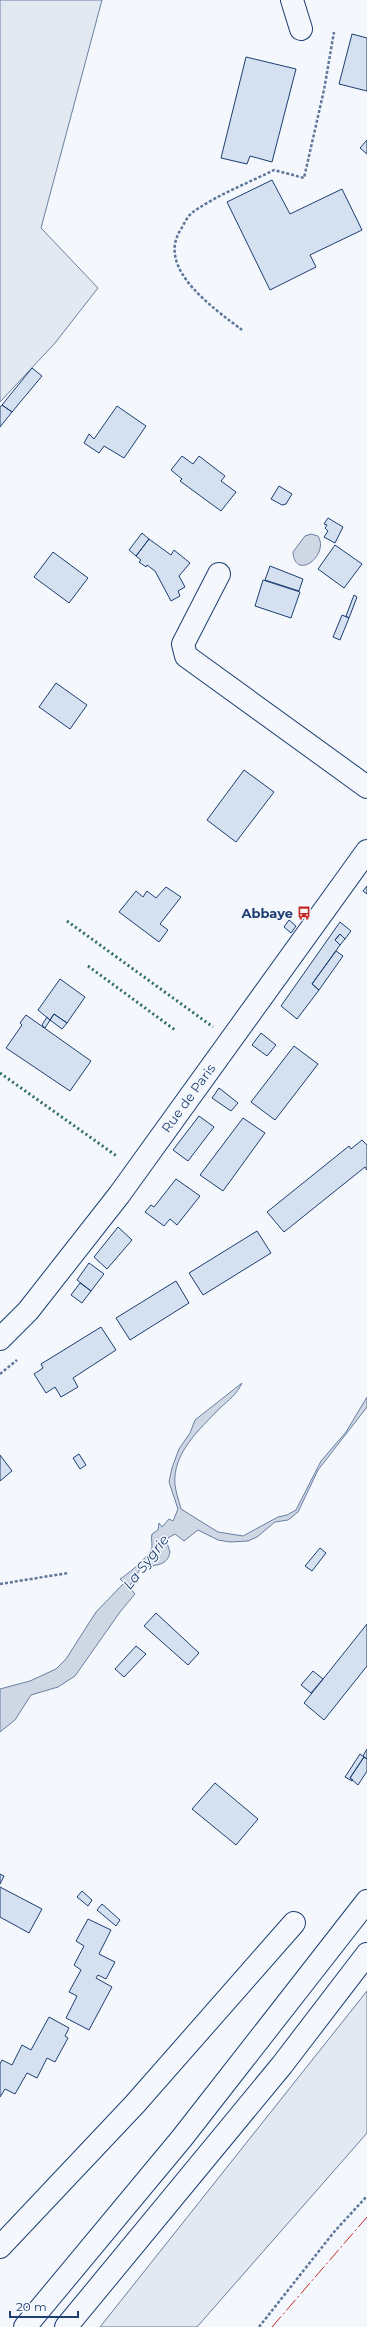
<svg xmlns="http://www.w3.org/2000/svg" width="367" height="2327" font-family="Montserrat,sans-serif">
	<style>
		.green { fill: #e3e9f0; stroke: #687fa3 }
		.water { fill: #cfd7e4; stroke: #687fa3 }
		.building { fill: #d5e0f0; stroke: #1d3f73 }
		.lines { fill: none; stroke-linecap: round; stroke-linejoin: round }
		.minor-casing { stroke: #1d3f73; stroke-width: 24 }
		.highway-casing { stroke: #1d3f73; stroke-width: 24 }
		.path { stroke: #5e769c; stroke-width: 2.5; stroke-dasharray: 3 2; stroke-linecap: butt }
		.minor { stroke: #f4f7fb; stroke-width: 22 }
		.highway { stroke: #f4f7fb; stroke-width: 22 }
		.hedge { stroke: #2c6c60; stroke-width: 3; stroke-dasharray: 2 3; stroke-linecap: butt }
		.power { stroke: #c62828; stroke-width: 1; stroke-dasharray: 14 3 2 3; stroke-linecap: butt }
		.labels { text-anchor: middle; stroke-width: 3; stroke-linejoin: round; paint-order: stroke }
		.poi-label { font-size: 13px; font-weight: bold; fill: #1d3f73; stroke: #f4f7fb; text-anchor: end }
		.street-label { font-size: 13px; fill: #1d3f73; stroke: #f4f7fb }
		.water-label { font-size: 14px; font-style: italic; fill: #1d3f73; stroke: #f4f7fb }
	</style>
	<rect width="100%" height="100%" fill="#f4f7fb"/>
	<path class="green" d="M 0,0 L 102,0 L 41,228 L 98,288 L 55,343 L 0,402 Z
		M 367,1991 L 367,2133 L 197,2327 L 100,2327 Z"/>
	<path class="water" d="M 311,534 L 318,536 C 330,555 295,582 293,552 L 305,536 Z
		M 242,1383 C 237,1394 229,1400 220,1408 C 200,1429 172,1453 175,1485 C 176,1493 179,1501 181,1509 L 218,1532 L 243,1536 L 278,1517 L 287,1515 L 296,1510 L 321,1461 L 346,1432 L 367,1397 L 367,1407 L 318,1470 L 298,1512 L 288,1520 L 275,1522 L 257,1537 L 248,1541 L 230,1542 L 218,1540 L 198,1530 L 184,1541 L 175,1534 L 168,1538 L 167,1543 L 170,1552 C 167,1568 153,1564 141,1568 L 129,1587 L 135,1594 L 120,1612 L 75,1676 L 58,1687 L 31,1695 L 15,1720 L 0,1732 L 0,1689 L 30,1681 L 56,1669 L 66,1659 L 96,1612 L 124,1583 L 120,1579 C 128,1574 150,1556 152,1547 C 152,1542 151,1538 152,1534 L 158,1530 L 159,1523 L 162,1527 L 169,1519 L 173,1521 L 178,1509 L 169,1482 L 172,1468 L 179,1449 L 190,1433 L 195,1420 Z"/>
	<path class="building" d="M 352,34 L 367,38 L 367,91 L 339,84 Z
		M 246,57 L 296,69 L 272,162 L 250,156 L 247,164 L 221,158 Z
		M 367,140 L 367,154 L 360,148 Z
		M 272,180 L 290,214 L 342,189 L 362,230 L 310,255 L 316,267 L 270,290 L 227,202 Z
		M 32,368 L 42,376 L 12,412 L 2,405 Z
		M 2,405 L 12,412 L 0,427 L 0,407 Z
		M 117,406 L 146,426 L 124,458 L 104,446 L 99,453 L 84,443 L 89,434 L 94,439 Z
		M 182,456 L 193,464 L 199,456 L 225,476 L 221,481 L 236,492 L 221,511 L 180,481 L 182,479 L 171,470 Z
		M 279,486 L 292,494 L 286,504 L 282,505 L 271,499 Z
		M 328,518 L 343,527 L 335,543 L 324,537 L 328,531 L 325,528 L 327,525 L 324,524 Z
		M 142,533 L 149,539 L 136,556 L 129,550 Z
		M 149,539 L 171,555 L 174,550 L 190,563 L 179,576 L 185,587 L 178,591 L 180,596 L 171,601 L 155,571 L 147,565 L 146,567 L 139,562 L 141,560 L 136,556 Z
		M 335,545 L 362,564 L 344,588 L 318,569 Z
		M 53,552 L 88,578 L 69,603 L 34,577 Z
		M 270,566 L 303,579 L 299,591 L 265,580 Z
		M 263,580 L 300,592 L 291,618 L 255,606 Z
		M 354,595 L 357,597 L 349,618 L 346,616 Z
		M 342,615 L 349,618 L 340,640 L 333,637 Z
		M 56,683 L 87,705 L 70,729 L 39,707 Z
		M 244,770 L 274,792 L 236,842 L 207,820 Z
		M 367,886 L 367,894 L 363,891 Z
		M 166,887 L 181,897 L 160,924 L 168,930 L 159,942 L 119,912 L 136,891 L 143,897 L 147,891 L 156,898 Z
		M 289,920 L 296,926 L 291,933 L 284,927 Z
		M 340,922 L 351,931 L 345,939 L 340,934 L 335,940 L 340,945 L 312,984 L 319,990 L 297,1019 L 281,1006 Z
		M 340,934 L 345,939 L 340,945 L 335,940 Z
		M 336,951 L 343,956 L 319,990 L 312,984 Z
		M 60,979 L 85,997 L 67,1023 L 54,1014 L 50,1020 L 38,1010 Z
		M 54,1014 L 67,1023 L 62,1029 L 50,1020 Z
		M 26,1015 L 91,1061 L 70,1091 L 6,1048 L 22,1025 L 20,1023 Z
		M 47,1017 L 50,1020 L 45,1028 L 42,1025 Z
		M 261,1033 L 276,1045 L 267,1056 L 252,1045 Z
		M 294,1046 L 318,1064 L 275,1120 L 251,1102 Z
		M 219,1088 L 238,1103 L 231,1111 L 212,1098 Z
		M 199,1116 L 214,1127 L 188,1161 L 173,1150 Z
		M 243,1118 L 265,1133 L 223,1191 L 200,1175 Z
		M 362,1140 L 367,1145 L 367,1170 L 365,1167 L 284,1232 L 267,1212 L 349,1146 L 351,1149 Z
		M 176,1179 L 200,1196 L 177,1225 L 170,1219 L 164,1226 L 145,1212 L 151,1205 L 154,1207 Z
		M 118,1227 L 132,1240 L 107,1269 L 94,1257 Z
		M 257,1231 L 271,1253 L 203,1295 L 189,1273 Z
		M 89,1263 L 104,1274 L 91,1291 L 77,1280 Z
		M 176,1281 L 189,1303 L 130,1340 L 116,1318 Z
		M 80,1283 L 91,1291 L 82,1303 L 71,1295 Z
		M 101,1327 L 116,1350 L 73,1378 L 78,1387 L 61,1397 L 55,1387 L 46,1393 L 34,1374 L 43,1368 L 41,1364 Z
		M 79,1454 L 86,1465 L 80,1469 L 73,1458 Z
		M 0,1455 L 12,1471 L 0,1481 Z
		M 320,1548 L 326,1553 L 312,1571 L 305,1566 Z
		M 156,1613 L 199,1653 L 188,1665 L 144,1626 Z
		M 367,1624 L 367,1666 L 324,1720 L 304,1703 Z
		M 136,1646 L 146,1654 L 124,1677 L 115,1669 Z
		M 313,1671 L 323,1679 L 311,1693 L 301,1685 Z
		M 367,1749 L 367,1759 L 363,1756 Z
		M 360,1754 L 364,1757 L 350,1778 L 353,1780 L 352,1781 L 345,1777 Z
		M 364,1757 L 367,1759 L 367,1771 L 358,1785 L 350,1778 Z
		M 215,1783 L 258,1819 L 236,1845 L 192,1809 Z
		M 0,1874 L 4,1876 L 0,1884 Z
		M 0,1887 L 42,1909 L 29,1933 L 0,1917 Z
		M 82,1891 L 92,1900 L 88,1906 L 77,1897 Z
		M 102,1904 L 120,1920 L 116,1926 L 97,1910 Z
		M 88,1919 L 111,1930 L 99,1954 L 115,1962 L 106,1979 L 98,1975 L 96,1978 L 112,1987 L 89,2030 L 66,2018 L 77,1996 L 69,1992 L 81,1970 L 74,1965 L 84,1946 L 76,1941 Z
		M 49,2017 L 69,2028 L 65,2036 L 68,2038 L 55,2062 L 47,2058 L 37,2078 L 27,2073 L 15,2094 L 5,2089 L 0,2097 L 0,2064 L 2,2060 L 12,2065 L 22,2045 L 31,2050 Z"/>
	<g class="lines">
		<g class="minor-casing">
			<path id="minor" d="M 292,0 L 301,29
				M 219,574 L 183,644 L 186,656 L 367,787
				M 0,1339 L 28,1311 L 119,1195 L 367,851
				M 0,2247 L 135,2104 L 294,1923"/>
		</g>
		<g class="highway-casing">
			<path id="highway" d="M 25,2327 L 182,2138 L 367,1901
				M 66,2327 L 282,2065 L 367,1954"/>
		</g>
		<path class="path" d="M 242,330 C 215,309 155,269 181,229 C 184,224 188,215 193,212 C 217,195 248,183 274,170 L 304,178 L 324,90 L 334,32
			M 0,1374 L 17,1360
			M 0,1584 L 68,1573
			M 259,2327 L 334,2232 L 367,2196"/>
		<use href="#minor" class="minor"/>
		<use href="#highway" class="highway"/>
		<path class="hedge" d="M 67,921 L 213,1027
			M 88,966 L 175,1030
			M 0,1073 L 118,1157"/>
		<path class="power" d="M 272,2327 L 367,2217"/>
	</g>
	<defs>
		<g id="bus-bare" transform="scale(1.08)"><path d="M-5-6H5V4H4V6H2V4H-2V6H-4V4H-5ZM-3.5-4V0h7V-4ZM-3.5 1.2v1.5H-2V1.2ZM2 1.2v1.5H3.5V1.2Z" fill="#c62828" stroke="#f4f7fb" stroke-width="2.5" paint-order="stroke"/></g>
	</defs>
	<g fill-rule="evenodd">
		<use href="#bus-bare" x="304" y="913"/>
	</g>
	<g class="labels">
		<g class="poi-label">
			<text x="293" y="918">Abbaye</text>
		</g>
		<g class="street-label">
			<text transform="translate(188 1098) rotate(-54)" y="5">Rue de Paris</text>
		</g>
		<g class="water-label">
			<text transform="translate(146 1562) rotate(-52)" y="5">La Sygrie</text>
		</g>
	</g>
	<path d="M10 2311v6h68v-6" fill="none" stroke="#1d3f73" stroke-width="2"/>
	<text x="16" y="2311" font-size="12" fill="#1d3f73" stroke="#f4f7fb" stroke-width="3" paint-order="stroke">20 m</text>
</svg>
